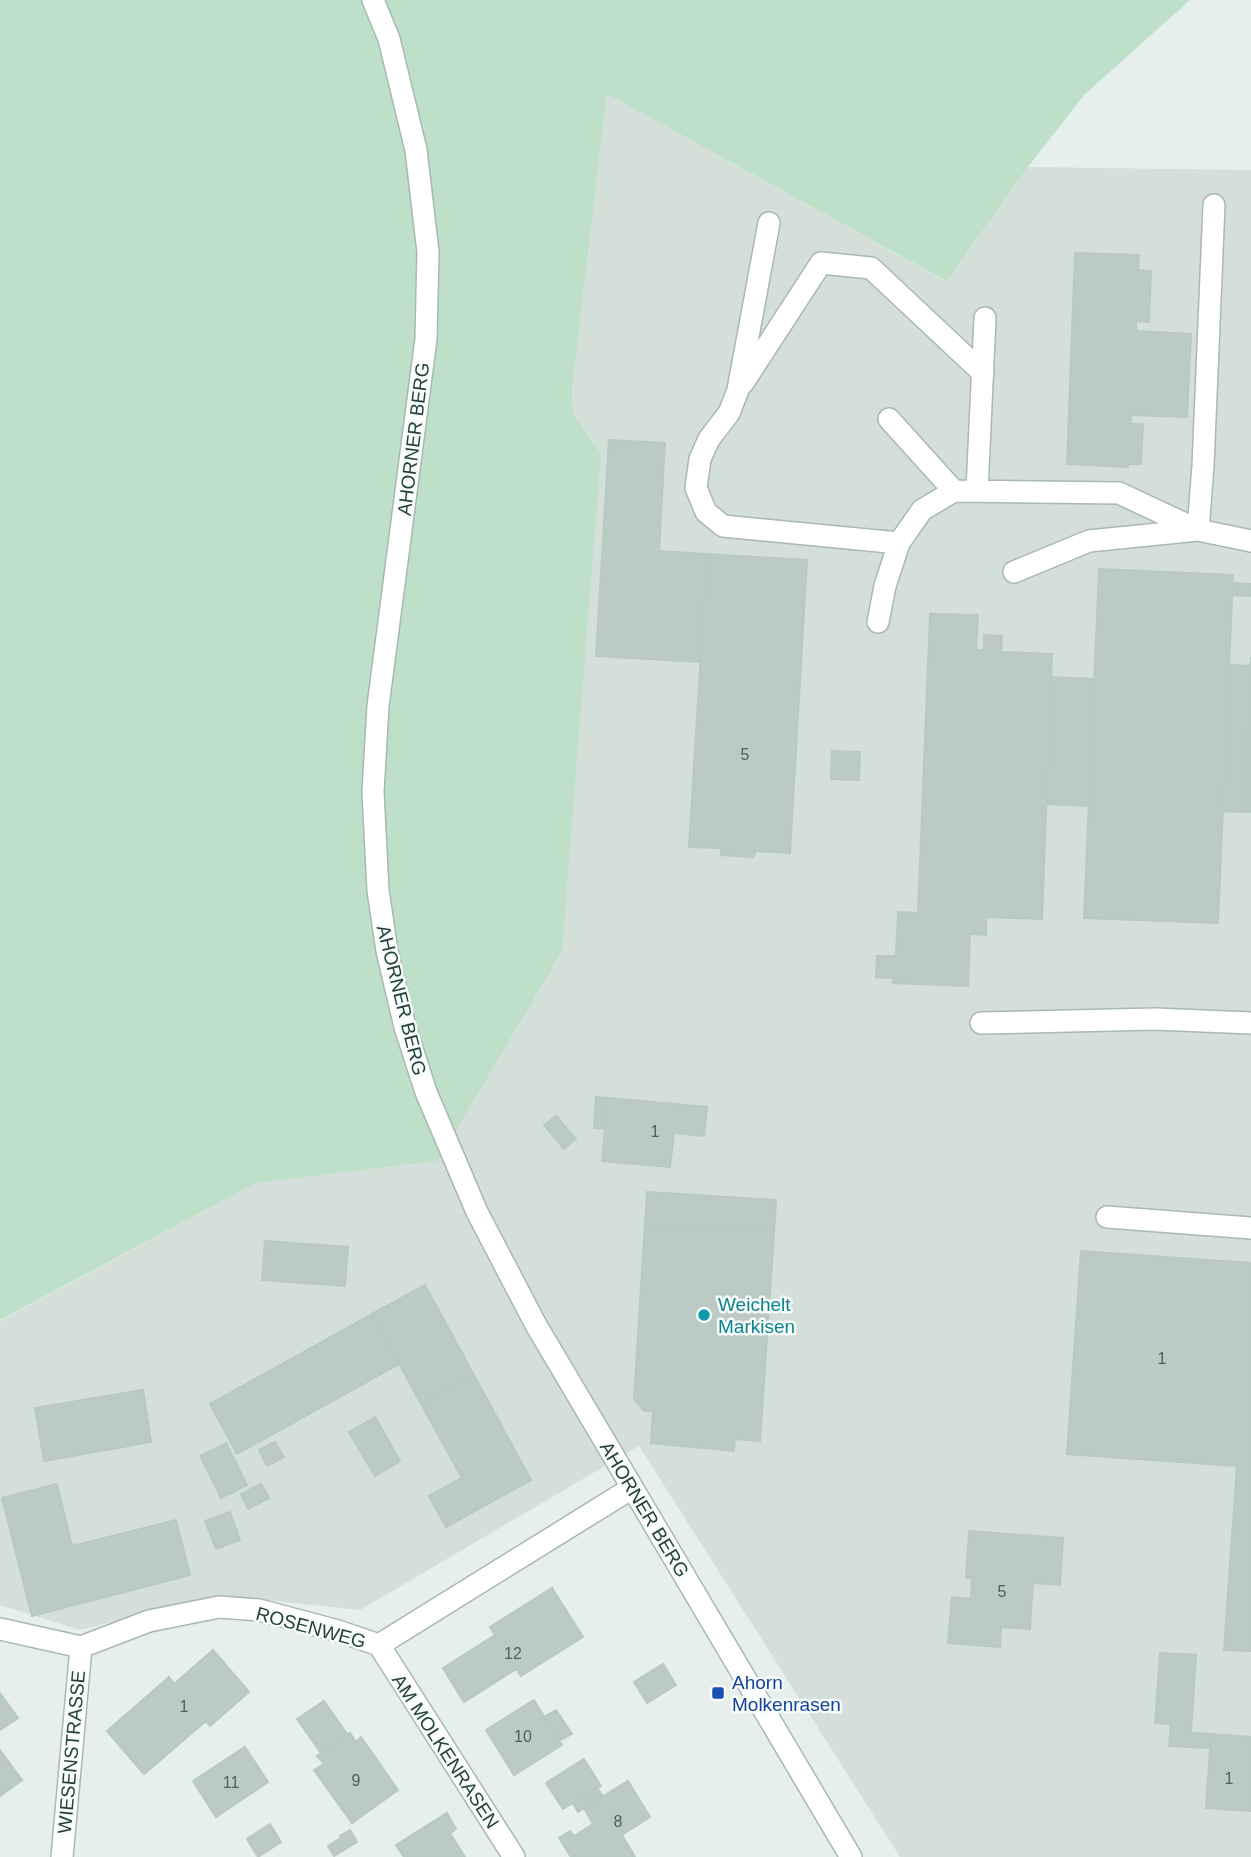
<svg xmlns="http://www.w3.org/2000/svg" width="1251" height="1857" font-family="Arial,sans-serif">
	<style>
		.built { fill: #d4dfda }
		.green { fill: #bfe0c8 }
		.building { fill: #bbcac4; stroke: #b8c9c2; stroke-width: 2 }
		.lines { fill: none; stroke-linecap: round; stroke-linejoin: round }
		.service-casing { stroke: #a8b8b2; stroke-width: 24 }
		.minor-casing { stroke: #a8b8b2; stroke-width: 24 }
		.tertiary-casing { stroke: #a8b8b2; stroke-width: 24 }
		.service { stroke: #fff; stroke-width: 21 }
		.minor { stroke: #fff; stroke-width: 21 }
		.tertiary { stroke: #fff; stroke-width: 21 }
		.culture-dot { fill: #0f9aa8; stroke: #f7fbf9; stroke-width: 2.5 }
		.transit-dot { fill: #1a4fb4; stroke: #f7fbf9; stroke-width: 2.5 }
		.labels { text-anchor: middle; stroke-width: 5; stroke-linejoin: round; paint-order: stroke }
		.number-label { font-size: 16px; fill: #4a645c }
		.street-label { font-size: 19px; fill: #24423a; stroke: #f7fbf9 }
		.culture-label { font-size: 19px; fill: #0d838f; stroke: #f7fbf9; text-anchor: start }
		.transit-label { font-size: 19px; fill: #164399; stroke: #f7fbf9; text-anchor: start }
	</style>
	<rect width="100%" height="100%" fill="#e6efeb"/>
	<path class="built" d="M 607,94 L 945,281 L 1028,167 L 1251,170 L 1251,1857 L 900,1857 L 639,1446 L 360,1610 L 220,1595 L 80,1630 L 0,1605 L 0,1321 L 256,1183 L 438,1161 L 601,453 L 573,414 L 572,390 Z"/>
	<path class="green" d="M 0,0 L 1190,0 L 1084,95 L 1028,167 L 946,281 L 607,94 L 572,390 L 573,414 L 601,453 L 562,951 L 438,1161 L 256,1183 L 0,1320 Z"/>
	<path class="building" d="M 1075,253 L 1139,255 L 1138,270 L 1151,271 L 1149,322 L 1136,321 L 1136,331 L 1191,334 L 1187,417 L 1131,415 L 1131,424 L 1143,424 L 1141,464 L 1128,464 L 1128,467 L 1067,464 Z
		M 609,440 L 665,443 L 659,551 L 707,554 L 700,662 L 596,656 Z
		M 707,554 L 807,560 L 790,853 L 755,851 L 754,857 L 721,855 L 721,848 L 689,847 Z
		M 1099,569 L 1233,575 L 1218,923 L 1084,918 Z
		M 1233,583 L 1251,584 L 1251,596 L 1232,595 Z
		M 930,614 L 978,615 L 976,650 L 984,650 L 984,635 L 1002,636 L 1001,652 L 1052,654 L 1042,919 L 986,917 L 986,935 L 970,934 L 968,986 L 893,983 L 894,978 L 876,977 L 877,956 L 896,956 L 898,912 L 918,913 Z
		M 1251,657 L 1251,812 L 1244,812 Z
		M 1229,665 L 1251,666 L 1244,812 L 1223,811 Z
		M 1051,677 L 1094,679 L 1089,806 L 1047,804 Z
		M 832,751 L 860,752 L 859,780 L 831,779 Z
		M 596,1097 L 608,1098 L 605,1129 L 594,1128 Z
		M 608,1098 L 707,1107 L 704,1136 L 674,1133 L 670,1167 L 602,1161 Z
		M 556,1116 L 576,1139 L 564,1149 L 544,1125 Z
		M 647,1192 L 776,1200 L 774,1232 L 645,1224 Z
		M 645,1224 L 774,1232 L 760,1441 L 735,1439 L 734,1451 L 651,1443 L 653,1411 L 644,1411 L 634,1399 Z
		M 265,1241 L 348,1247 L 345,1286 L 262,1280 Z
		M 1081,1251 L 1251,1263 L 1251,1651 L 1224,1650 L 1237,1466 L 1067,1454 Z
		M 425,1285 L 474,1375 L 421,1404 L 372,1314 Z
		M 372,1314 L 399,1364 L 237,1454 L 210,1404 Z
		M 474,1375 L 531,1480 L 446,1527 L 429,1496 L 462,1478 L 421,1404 Z
		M 143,1390 L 151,1442 L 44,1461 L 35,1408 Z
		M 375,1417 L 400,1461 L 375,1476 L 349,1432 Z
		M 275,1442 L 284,1457 L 267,1466 L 259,1450 Z
		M 226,1443 L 247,1485 L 221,1498 L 200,1456 Z
		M 57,1484 L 72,1546 L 176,1520 L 190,1575 L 32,1616 L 2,1498 Z
		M 261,1484 L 269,1498 L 248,1509 L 241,1494 Z
		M 230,1512 L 240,1540 L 216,1549 L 205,1521 Z
		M 969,1531 L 1063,1538 L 1060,1585 L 1033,1583 L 1030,1629 L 1001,1627 L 1000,1647 L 948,1643 L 952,1597 L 971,1599 L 972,1578 L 966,1578 Z
		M 552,1588 L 583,1637 L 521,1676 L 516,1669 L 464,1702 L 443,1668 L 495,1635 L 490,1627 Z
		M 213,1650 L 249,1692 L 210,1726 L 206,1721 L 144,1774 L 107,1731 L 169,1677 L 174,1684 Z
		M 1160,1653 L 1196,1655 L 1191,1733 L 1211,1734 L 1210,1748 L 1169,1746 L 1171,1724 L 1155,1723 Z
		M 663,1664 L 676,1685 L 647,1703 L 634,1682 Z
		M 0,1693 L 18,1718 L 0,1730 Z
		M 534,1700 L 562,1745 L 514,1775 L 486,1730 Z
		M 324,1701 L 347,1734 L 321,1753 L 297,1719 Z
		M 556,1710 L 572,1734 L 559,1741 L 544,1717 Z
		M 350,1733 L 356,1742 L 361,1737 L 398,1790 L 352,1823 L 314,1770 L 324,1764 L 317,1756 Z
		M 1211,1734 L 1251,1737 L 1251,1811 L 1206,1808 Z
		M 245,1747 L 268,1782 L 216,1817 L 193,1781 Z
		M 0,1750 L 22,1780 L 0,1796 Z
		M 584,1759 L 601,1786 L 563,1809 L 546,1783 Z
		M 628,1781 L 650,1817 L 622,1835 L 635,1857 L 571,1857 L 559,1838 L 570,1831 L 574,1836 L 593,1824 L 584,1808 Z
		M 597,1788 L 603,1796 L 578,1812 L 573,1803 Z
		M 447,1813 L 456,1829 L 450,1833 L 465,1857 L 404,1857 L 396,1845 Z
		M 270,1824 L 281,1842 L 258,1857 L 247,1839 Z
		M 350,1830 L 357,1842 L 347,1848 L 340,1836 Z
		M 341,1838 L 347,1848 L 334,1856 L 328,1846 Z"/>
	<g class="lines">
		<g class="service-casing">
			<path id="service" d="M 769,223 L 738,390 L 729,413 L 709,439 L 700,459 L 696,488 L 706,512 L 723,526 L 899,543 L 922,510 L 954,491 L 1119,493 L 1198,530 L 1251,541
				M 743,383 L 821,263 L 871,268 L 983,373
				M 889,419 L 954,491
				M 977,491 L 985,318
				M 1014,572 L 1089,541 L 1198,530 L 1203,466 L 1214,205
				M 878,622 L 885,586 L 899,543
				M 981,1023 L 1155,1019 L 1251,1023
				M 1107,1217 L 1251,1228"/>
		</g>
		<g class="minor-casing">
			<path id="minor" d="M 0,1629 L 81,1647 L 149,1621 L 219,1607 L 259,1610 L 338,1631 L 379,1645
				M 379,1645 L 632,1488
				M 379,1645 L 514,1857
				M 62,1857 L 81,1647"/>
		</g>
		<g class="tertiary-casing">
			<path id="tertiary" d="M 373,0 L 389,39 L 416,150 L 428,252 L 426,339 L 378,706 L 373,792 L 378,890 L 387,951 L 405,1027 L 426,1092 L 477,1212 L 536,1325 L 851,1857"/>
		</g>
		<use href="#service" class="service"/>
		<use href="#minor" class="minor"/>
		<use href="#tertiary" class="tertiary"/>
	</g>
	<circle class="culture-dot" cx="704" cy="1315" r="7"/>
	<rect class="transit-dot" x="711" y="1686" width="14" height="14" rx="3.5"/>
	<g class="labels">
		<g class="number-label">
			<text x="745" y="760">5</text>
			<text x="655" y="1137">1</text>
			<text x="1162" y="1364">1</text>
			<text x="1002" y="1597">5</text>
			<text x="513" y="1659">12</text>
			<text x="184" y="1712">1</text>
			<text x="523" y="1742">10</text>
			<text x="1229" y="1784">1</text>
			<text x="356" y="1786">9</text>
			<text x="231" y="1788">11</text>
			<text x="618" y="1827">8</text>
		</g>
		<g class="street-label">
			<text transform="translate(413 439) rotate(-83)" y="7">AHORNER BERG</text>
			<text transform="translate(402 1000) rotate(76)" y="7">AHORNER BERG</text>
			<text transform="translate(645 1509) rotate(59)" y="7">AHORNER BERG</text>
			<text transform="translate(311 1627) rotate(15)" y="7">ROSENWEG</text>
			<text transform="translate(446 1751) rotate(57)" y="7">AM MOLKENRASEN</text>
			<text transform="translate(71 1752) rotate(-85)" y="7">WIESENSTRASSE</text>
		</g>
		<g class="culture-label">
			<text x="718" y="1311">Weichelt<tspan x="718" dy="22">Markisen</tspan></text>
		</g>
		<g class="transit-label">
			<text x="732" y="1689">Ahorn<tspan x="732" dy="22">Molkenrasen</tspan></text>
		</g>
	</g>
</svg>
